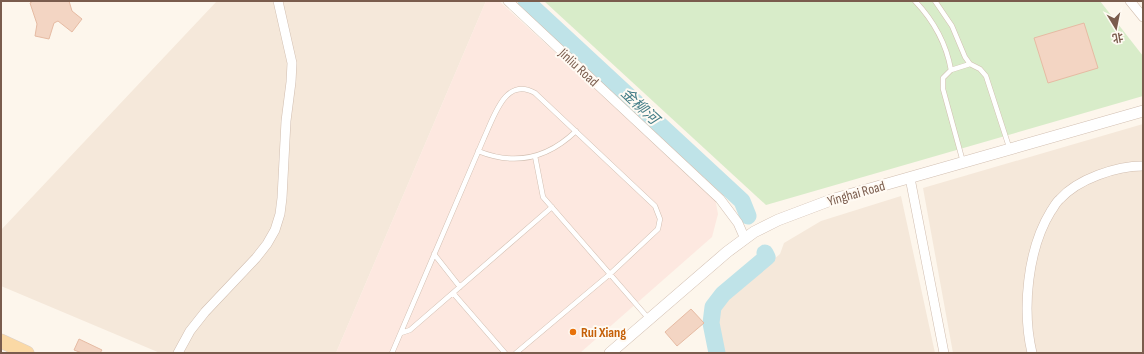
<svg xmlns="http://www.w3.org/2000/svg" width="1144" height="354" font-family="'Sofia Sans Condensed','Noto Sans SC',sans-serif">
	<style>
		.residential { fill: #f5e8da }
		.commercial { fill: #fde8e0 }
		.green { fill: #d8ecc9 }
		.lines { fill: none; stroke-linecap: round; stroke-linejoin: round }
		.river { stroke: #bfe3e8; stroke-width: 17 }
		.building { fill: #f3d5c3; stroke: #e6bba3 }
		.service-casing { stroke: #d1beb0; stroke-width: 5.5 }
		.minor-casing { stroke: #d1beb0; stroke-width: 10 }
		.tertiary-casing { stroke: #d1beb0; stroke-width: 12 }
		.primary-casing { stroke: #dad1cd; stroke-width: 15 }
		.service { stroke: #fff; stroke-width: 4.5 }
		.minor { stroke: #fff; stroke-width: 9 }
		.tertiary { stroke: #fff; stroke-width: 11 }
		.primary { stroke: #fbd9a5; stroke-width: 14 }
		.food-dot { fill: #e8710a; stroke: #fffaf3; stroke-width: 1.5 }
		.labels { text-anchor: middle; stroke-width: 4; stroke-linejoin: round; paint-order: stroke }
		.street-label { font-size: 14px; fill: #7a5c4d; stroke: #fffaf3 }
		.food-label { font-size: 14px; font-weight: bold; fill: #c56008; stroke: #fffaf3; text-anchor: start }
		.water-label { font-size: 15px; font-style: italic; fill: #437c86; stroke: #fffaf3 }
	</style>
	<rect width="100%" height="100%" fill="#fdf6ec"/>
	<path class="residential" d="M 217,1 L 486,1 L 336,353 L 160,353 L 1,286 L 1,230 Z
		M 1143,124 L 1143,353 L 953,353 L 923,188 Z
		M 901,196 L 935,353 L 723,353 L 716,320 L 721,304 L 780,254 L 784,243 L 821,221 Z"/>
	<path class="commercial" d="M 486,1 L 499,1 L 715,198 L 718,214 L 712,237 L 580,353 L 336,353 Z"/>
	<path class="green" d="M 544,1 L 1100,1 L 1143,56 L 1143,96 L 766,205 Z"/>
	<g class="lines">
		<path class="river" d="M 526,1 L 742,201 L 748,216
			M 717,353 L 711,323 L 713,307 L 723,294 L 767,257 L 765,253"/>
	</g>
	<path class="building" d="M 33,1 L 69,1 L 72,11 L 82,19 L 72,32 L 58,21 L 54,23 L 49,39 L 35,36 L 37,24 L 30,3 Z
		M 1084,23 L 1098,68 L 1048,83 L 1034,38 Z
		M 691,309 L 704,323 L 677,346 L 665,332 Z
		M 79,339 L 102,350 L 100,353 L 82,353 L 74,350 Z"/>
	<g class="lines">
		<g class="service-casing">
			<path id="service" d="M 915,1 C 934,21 946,42 951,70
				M 935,1 L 952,26 L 965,57 L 970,64 L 980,69 L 986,76 L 1010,150
				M 478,151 C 515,166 548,158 576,131
				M 535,156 L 543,197 L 649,319
				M 963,162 L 943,89 L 943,78 L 951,70 L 970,64
				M 434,254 L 460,287
				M 453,293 L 505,353
				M 401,333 L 410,330 L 552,207
				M 392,353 L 484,138 C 494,117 505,76 535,93 L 655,206 L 660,219 L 658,229 L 610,274 L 516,353"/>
		</g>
		<g class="minor-casing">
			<path id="minor" d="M 508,1 L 720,199 L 738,223 L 745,239
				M 1130,1 L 1143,17
				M 910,178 L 944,353
				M 178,353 L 190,331 L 205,312 L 256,258 L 267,244 L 275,230 L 280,214 L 282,198 L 286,121 L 291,82 L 292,63 L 278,1
				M 1032,353 C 1022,310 1027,250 1051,211 C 1054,207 1056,202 1060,199 C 1078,179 1116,166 1143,166"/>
		</g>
		<g class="tertiary-casing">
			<path id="tertiary" d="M 610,353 L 727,252 L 754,232 L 778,220 L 831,200 L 1143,111"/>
		</g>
		<g class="primary-casing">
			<path id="primary" d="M 1,341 L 27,353"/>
		</g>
		<use href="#service" class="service"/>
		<use href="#minor" class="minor"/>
		<use href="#tertiary" class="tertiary"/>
		<use href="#primary" class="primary"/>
	</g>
	<circle class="food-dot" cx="573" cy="332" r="4"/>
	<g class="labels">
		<g class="street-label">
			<text transform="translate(579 67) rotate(43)" y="5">Jinliu Road</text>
			<text transform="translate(856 193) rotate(-16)" y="5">Yinghai Road</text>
		</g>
		<g class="food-label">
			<text x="581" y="337">Rui Xiang</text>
		</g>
		<g class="water-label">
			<text transform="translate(640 106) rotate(43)" y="5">金柳河</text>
		</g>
	</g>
	<rect width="1144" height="354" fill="none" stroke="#7a5c4d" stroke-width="4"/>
	<g transform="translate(1116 28) rotate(170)" stroke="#fffaf3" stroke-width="3" paint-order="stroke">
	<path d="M0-3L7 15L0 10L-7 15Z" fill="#7a5c4d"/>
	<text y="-6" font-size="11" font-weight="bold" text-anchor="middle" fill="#7a5c4d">北</text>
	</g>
</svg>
